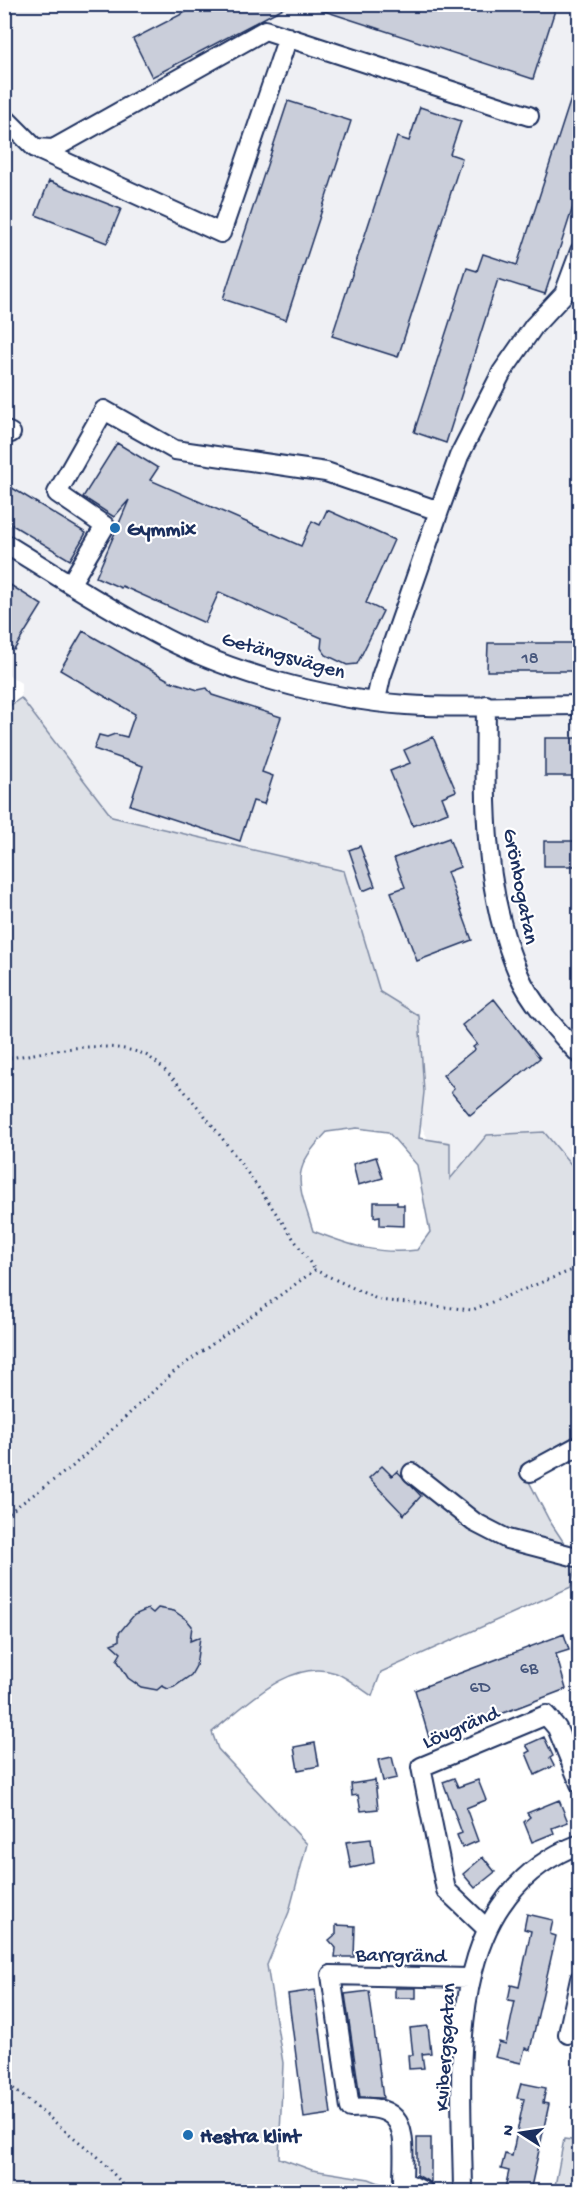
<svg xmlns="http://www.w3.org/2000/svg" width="584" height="2196" font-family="'Gochi Hand',sans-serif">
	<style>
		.built { fill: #eff0f4 }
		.green { fill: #dee1e7; stroke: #7c88a2; stroke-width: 1.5; fill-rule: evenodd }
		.building { fill: #caceda; stroke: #1b2f5e; stroke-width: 1.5 }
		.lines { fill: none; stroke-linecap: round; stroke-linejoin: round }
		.minor-casing { stroke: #1b2f5e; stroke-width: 22 }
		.path { stroke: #1b2f5e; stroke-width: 3; stroke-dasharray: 1.5 4.5; stroke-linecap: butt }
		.minor { stroke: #fff; stroke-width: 18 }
		.poi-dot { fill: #1f6fb2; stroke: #fff; stroke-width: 2 }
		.labels { text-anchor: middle; stroke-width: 4.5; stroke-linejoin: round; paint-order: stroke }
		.number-label { font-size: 18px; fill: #47577d }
		.poi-label { font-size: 21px; font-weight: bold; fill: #1b2f5e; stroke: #fff; text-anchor: start }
		.street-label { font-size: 21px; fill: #1b2f5e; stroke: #fff }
	</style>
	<rect width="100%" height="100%" fill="#fff"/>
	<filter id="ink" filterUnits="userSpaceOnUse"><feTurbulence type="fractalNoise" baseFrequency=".0167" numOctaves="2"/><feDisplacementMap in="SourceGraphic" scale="12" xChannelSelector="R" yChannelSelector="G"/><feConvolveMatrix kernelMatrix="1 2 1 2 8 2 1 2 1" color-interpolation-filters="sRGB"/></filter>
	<g filter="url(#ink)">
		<path class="built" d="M 4,5 L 579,5 L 579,1174 L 544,1132 L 450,1180 L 378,1045 L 112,817 L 21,698 L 21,683 L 5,673 Z"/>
		<path class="green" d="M 21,698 L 112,817 L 344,871 L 380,992 L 419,1016 L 424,1092 L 419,1138 L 450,1143 L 450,1179 L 487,1135 L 544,1132 L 579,1174 L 580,1433 L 521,1466 L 549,1520 L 576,1561 L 571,1587 L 381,1672 L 372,1696 C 361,1689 348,1678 336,1673 C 290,1657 244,1707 212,1732 L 218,1749 L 307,1844 L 289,1912 L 267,1965 L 283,2063 L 279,2158 L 312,2170 L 369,2179 L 392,2188 L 393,2191 L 5,2192 L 4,710 ZM 357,1128 L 388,1132 L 417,1165 L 430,1232 L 417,1250 C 377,1255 349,1245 313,1231 C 298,1182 289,1172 327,1132 Z
			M 564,2139 L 579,2141 L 579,2191 L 554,2191 Z"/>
		<path class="building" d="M 201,4 L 291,4 L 152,77 L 133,39 Z
			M 313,4 L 537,4 L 555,10 L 533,79 L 312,7 Z
			M 577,80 L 579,80 L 579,188 L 545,294 L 498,279 L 446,443 L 414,432 L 467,268 L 477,271 L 483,254 L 517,265 Z
			M 288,101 L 351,121 L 286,320 L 223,299 Z
			M 420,107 L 461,121 L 450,154 L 462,158 L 398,357 L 332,336 L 397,137 L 409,141 Z
			M 49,181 L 121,209 L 107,243 L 36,215 Z
			M 117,443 L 158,468 L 150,480 L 301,546 L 312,521 L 320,525 L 327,510 L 394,540 L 366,603 L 383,611 L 357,664 L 347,665 L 326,655 L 321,648 L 322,638 L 219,592 L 205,623 L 122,586 L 121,588 L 96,577 L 129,500 L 114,517 L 83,497 Z
			M 4,483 L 86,533 L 70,560 L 4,520 Z
			M 4,581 L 42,605 L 14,650 L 4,645 Z
			M 83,631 L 170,681 L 198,690 L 207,688 L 212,695 L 281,717 L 262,772 L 273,776 L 264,804 L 253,801 L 240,841 L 130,805 L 143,766 L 94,749 L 99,735 L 107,737 L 115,734 L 127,737 L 135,714 L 60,670 Z
			M 488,643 L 572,643 L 572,671 L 487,671 Z
			M 433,737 L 456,791 L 442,797 L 448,812 L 413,826 L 390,771 L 410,763 L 404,750 Z
			M 545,738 L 579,738 L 579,776 L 545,776 Z
			M 449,838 L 460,867 L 447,872 L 472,940 L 417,961 L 391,892 L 405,887 L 394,858 Z
			M 544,841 L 579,841 L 579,866 L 544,866 Z
			M 360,846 L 375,886 L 363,891 L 349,850 Z
			M 494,999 L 540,1058 L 470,1115 L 451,1092 L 454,1089 L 443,1075 L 475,1049 L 473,1047 L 477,1044 L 462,1025 Z
			M 376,1157 L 383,1178 L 358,1185 L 353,1164 Z
			M 374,1202 L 397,1202 L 397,1205 L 404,1205 L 404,1226 L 380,1225 L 380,1216 L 374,1217 Z
			M 382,1466 L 392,1476 L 397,1471 L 421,1496 L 404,1515 L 369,1478 Z
			M 158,1608 L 174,1611 L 187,1620 L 192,1626 L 190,1641 L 200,1637 L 196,1666 L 191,1675 L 174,1687 L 168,1689 L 162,1686 L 157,1690 L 141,1687 L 128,1678 L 117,1660 L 121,1653 L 111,1644 L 119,1641 L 119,1633 L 134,1615 L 148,1609 L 153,1613 Z
			M 564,1634 L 569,1650 L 556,1654 L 566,1689 L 430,1741 L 415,1690 Z
			M 544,1737 L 553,1756 L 550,1758 L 554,1766 L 535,1775 L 526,1753 L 530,1751 L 526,1745 Z
			M 315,1743 L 319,1766 L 298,1770 L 294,1747 Z
			M 392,1757 L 397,1778 L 383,1781 L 378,1760 Z
			M 454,1778 L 458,1787 L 478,1780 L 486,1800 L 466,1808 L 478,1841 L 462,1848 L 457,1835 L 462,1833 L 443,1782 Z
			M 375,1780 L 378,1809 L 361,1811 L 358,1795 L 352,1796 L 351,1784 Z
			M 559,1800 L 568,1822 L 552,1828 L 554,1833 L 532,1842 L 524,1822 L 530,1817 L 527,1813 Z
			M 371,1839 L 374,1863 L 351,1868 L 346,1842 Z
			M 483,1857 L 495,1872 L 475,1888 L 463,1874 Z
			M 527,1914 L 553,1920 L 550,1934 L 556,1936 L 530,2050 L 525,2048 L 521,2063 L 495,2057 L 499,2042 L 506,2044 L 515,2001 L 508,2000 L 511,1985 L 519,1987 L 531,1931 L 524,1929 Z
			M 336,1925 L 355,1926 L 354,1957 L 335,1957 L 336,1948 L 329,1940 L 336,1934 Z
			M 395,1988 L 416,1988 L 416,1998 L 395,1998 Z
			M 315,1990 L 331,2114 L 304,2118 L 288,1994 Z
			M 369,1991 L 383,2098 L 379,2098 L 360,2097 L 345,1994 Z
			M 428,2026 L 431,2053 L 422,2054 L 424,2068 L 409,2069 L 408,2055 L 413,2055 L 410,2028 Z
			M 521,2083 L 546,2088 L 543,2103 L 549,2104 L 530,2192 L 504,2192 L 509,2171 L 501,2169 L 505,2154 L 512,2156 L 524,2099 L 517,2098 Z
			M 417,2138 L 431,2138 L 431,2183 L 417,2175 Z"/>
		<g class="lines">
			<g class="minor-casing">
				<path id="minor" d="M 4,117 L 35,148 L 53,149 L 265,30 L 529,116
					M 39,150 L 221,233 L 288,37
					M 4,430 L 11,433
					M 439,511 L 459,456 L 502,372 L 534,326 L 564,294 L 580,251
					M 4,543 C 53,573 102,605 153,632 C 225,672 324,699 406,705 C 463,709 522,705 580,705
					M 71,583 L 105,526 L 57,493 L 104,410 L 175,450 L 326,472 L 439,511 L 381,677 L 376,700
					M 486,705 C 485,796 482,890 519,975 C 532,1005 558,1031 580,1055
					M 530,1472 L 580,1445
					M 412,1473 L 474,1522 L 507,1539 L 580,1558
					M 487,1929 L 446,1890 L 421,1767 L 546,1715 L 557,1728 L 580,1784
					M 568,2034 L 580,1979
					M 425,2192 L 403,2181 C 404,2133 409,2103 350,2108 L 331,1975 L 469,1978
					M 463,2192 C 462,2071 439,1897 580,1844"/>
			</g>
			<path class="path" d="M 4,1059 C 49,1052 96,1039 141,1053 C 178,1064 287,1230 315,1270
				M 4,1516 L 73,1466 L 175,1371 L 315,1270 L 379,1300 L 472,1310 L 580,1267
				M 4,2081 L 98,2157 L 130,2192"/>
			<use href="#minor" class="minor"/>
		</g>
	</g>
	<g class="poi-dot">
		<circle cx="115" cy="528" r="6"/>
		<circle cx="188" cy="2135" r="6"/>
	</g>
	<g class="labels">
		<g class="number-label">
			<text x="530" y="663">18</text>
			<text x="529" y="1673">6B</text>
			<text x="480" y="1692">6D</text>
		</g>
		<g class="poi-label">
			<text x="127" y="535">Gymmix</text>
			<text x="200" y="2142">Hestra klint</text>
		</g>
		<g class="street-label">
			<text transform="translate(284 654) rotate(16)" y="7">Getängsvägen</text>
			<text transform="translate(522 886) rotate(79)" y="7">Grönbogatan</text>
			<text transform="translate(460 1726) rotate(-23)" y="7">Lövgränd</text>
			<text transform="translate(401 1954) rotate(1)" y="7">Barrgränd</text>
			<text transform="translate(444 2047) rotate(-87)" y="7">Kvibergsgatan</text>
		</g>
	</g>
	<rect width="584" height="2196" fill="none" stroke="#fff" stroke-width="24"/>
	<rect x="12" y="12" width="560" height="2172" fill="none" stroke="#1b2f5e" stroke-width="2" filter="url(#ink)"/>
	<g transform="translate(521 2133) rotate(282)" stroke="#ffffff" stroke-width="4.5" paint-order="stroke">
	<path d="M0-4.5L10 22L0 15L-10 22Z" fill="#1b2f5e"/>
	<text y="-9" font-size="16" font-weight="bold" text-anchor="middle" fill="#1b2f5e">N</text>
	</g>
</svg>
